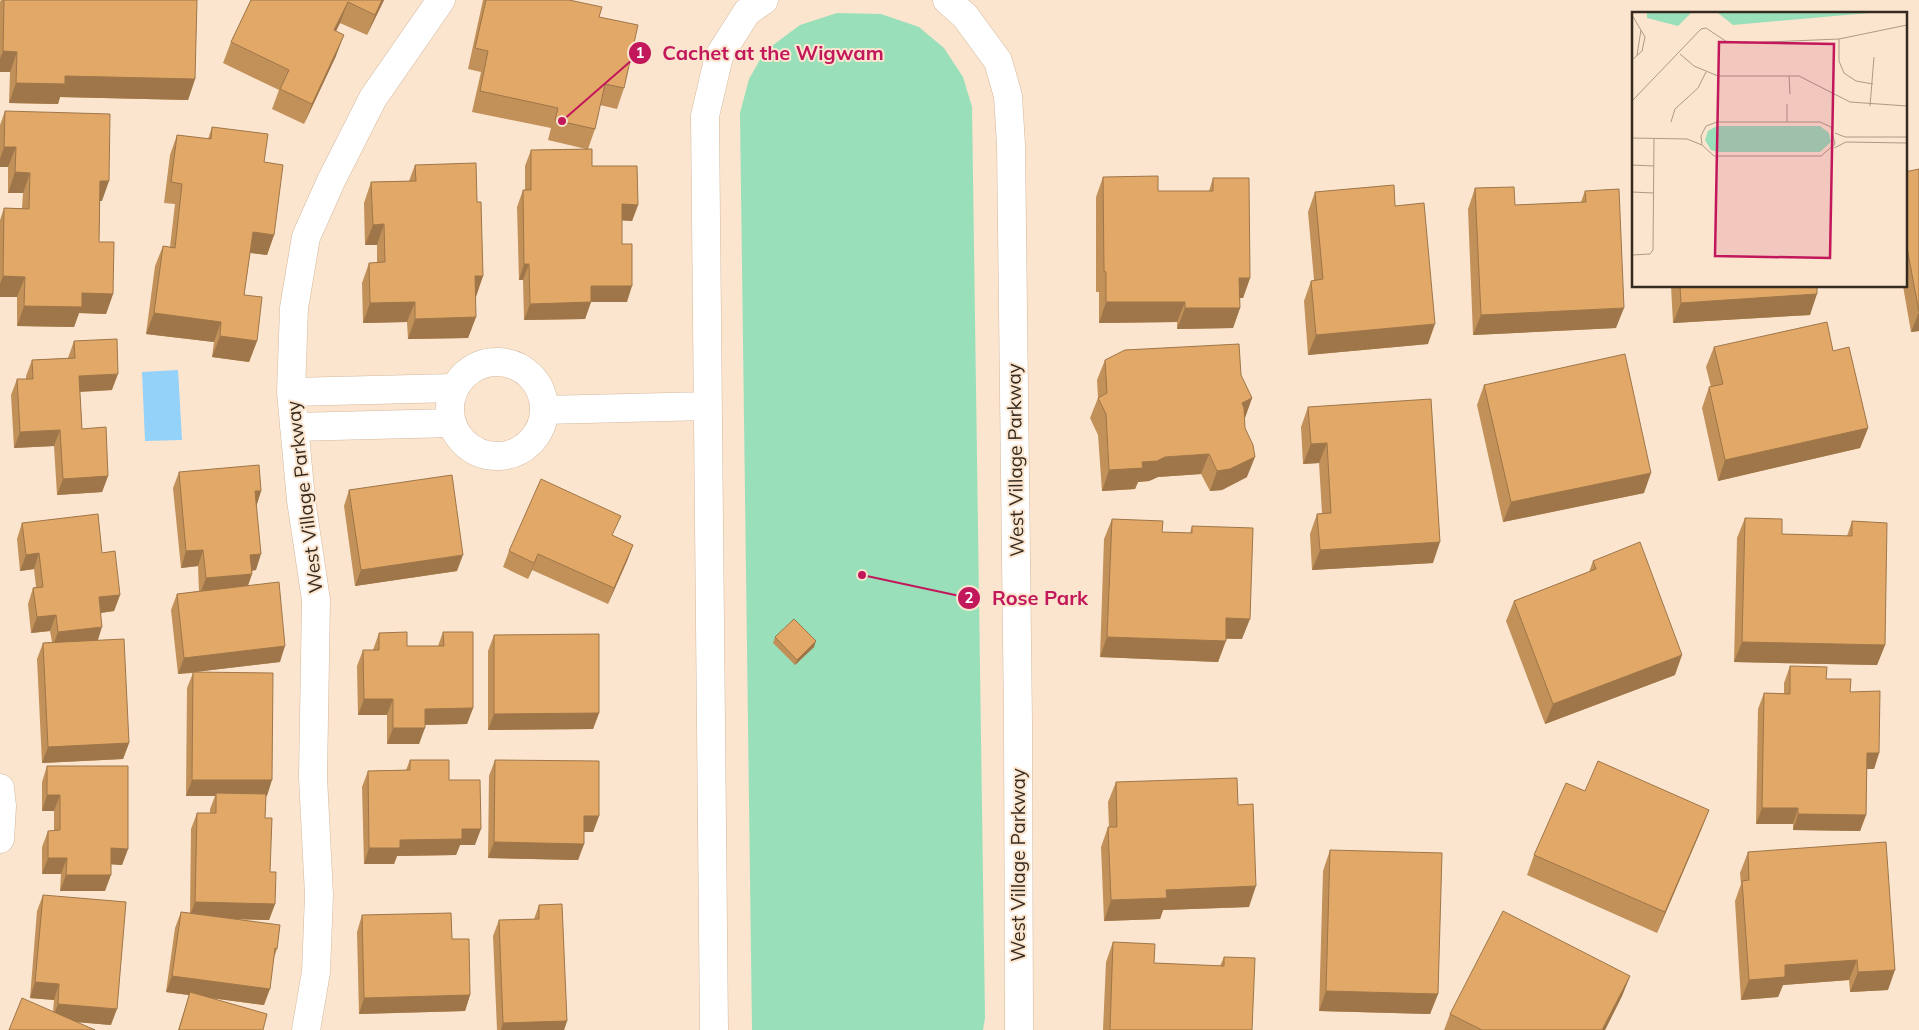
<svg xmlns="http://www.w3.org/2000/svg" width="1919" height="1030" font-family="Mulish,sans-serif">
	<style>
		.green { fill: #99dfba }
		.water { fill: #94d2fa }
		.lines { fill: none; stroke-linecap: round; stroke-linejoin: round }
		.minor-casing { stroke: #d3b89d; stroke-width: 29 }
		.minor { stroke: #fff; stroke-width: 28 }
		.wall { fill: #c29059 }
		.shaded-wall { fill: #9e7649 }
		.building { fill: #e2a868; stroke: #9e7649 }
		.labels { text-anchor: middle; stroke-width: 4; stroke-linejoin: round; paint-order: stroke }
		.street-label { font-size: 19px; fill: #352a1f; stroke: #fbe5ce }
		.inset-road { fill: none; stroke: #ac9a88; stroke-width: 1 }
		.view { fill: #c2185b; fill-opacity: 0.15; stroke: #c2185b; stroke-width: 2.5 }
		.inset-edge { fill: none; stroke: #352a1f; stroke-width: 2.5 }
		.leader { fill: none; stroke: #c2185b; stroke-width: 2 }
		.callout-dot { fill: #c2185b; stroke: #fbe5ce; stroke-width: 2 }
		.mark-label { font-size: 15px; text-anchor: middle; font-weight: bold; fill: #fff }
		.callout-label { font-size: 20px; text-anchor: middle; font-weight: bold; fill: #c2185b; stroke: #fbe5ce; stroke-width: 4; stroke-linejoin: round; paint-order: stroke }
	</style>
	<rect width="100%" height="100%" fill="#fbe5ce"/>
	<path class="green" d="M 837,13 L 881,14 L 919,27 L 944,48 L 963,77 L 972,107 L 985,1018 L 983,1030 L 752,1030 L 740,113 L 749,79 L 765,51 L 800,25 Z"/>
	<path class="water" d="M 178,370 L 182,440 L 145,441 L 142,372 Z"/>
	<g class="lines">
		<g class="minor-casing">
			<path id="minor" d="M 947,0 L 965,16 L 998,61 L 1008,96 L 1011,145 L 1018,722 L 1019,1030
				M450 409a47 47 0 1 1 94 0a47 47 0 1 1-94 0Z
				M 291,392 L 454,388
				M 544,410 L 708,406
				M 294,427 L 452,423
				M 0,788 L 2,806 L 0,839
				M 306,1030 L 316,972 L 319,895 L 313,777 L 316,600 L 301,500 L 291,392 L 294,308 L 306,237 L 331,181 L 373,98 L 441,0
				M 714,1030 L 705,116 L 719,56 L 747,12 L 764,0"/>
		</g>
		<use href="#minor" class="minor"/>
	</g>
	<path class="wall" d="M 1,0 L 4,0 L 195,79 L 188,100 L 60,97 L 58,104 L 9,103 L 10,72 L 0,72 L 0,2 Z
		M 251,0 L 384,0 L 367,35 L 340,23 L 336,31 L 336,56 L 304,124 L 272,109 L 279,90 L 223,63 L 231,42 Z
		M 483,0 L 569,0 L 599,17 L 624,88 L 617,109 L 600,105 L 595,129 L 588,149 L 592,166 L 638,205 L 632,221 L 622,220 L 622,244 L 627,302 L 591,302 L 585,319 L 524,320 L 523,280 L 519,280 L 517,207 L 523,190 L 525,190 L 525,166 L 531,150 L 586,149 L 548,140 L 551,128 L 472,112 L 481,72 L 468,69 Z
		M 5,111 L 102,201 L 100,201 L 99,242 L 113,294 L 106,314 L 79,313 L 74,327 L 17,326 L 17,297 L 0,297 L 0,220 L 4,208 L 22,208 L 23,193 L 8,193 L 8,167 L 0,167 L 0,125 Z
		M 212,127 L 264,162 L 274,235 L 267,255 L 250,253 L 244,295 L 257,341 L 249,362 L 212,357 L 214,342 L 146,334 L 155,266 L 163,246 L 170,247 L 175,204 L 164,203 L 170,155 L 177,135 L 208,139 Z
		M 415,165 L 477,202 L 483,276 L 475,297 L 476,317 L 468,338 L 408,339 L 407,322 L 363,323 L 362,283 L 369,263 L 377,263 L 377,245 L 365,245 L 364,203 L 371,182 L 409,181 Z
		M 1919,169 L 1919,331 L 1911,332 L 1903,286 L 1905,286 L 1905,172 Z
		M 1103,177 L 1158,191 L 1209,191 L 1213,178 L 1250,278 L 1243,298 L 1240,298 L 1240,308 L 1233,328 L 1177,329 L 1177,322 L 1099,323 L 1099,292 L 1096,292 L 1096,197 Z
		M 1475,188 L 1515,205 L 1581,202 L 1585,191 L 1616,328 L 1473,335 L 1468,209 Z
		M 1315,192 L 1395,206 L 1428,344 L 1308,355 L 1304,301 L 1311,281 L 1314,280 L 1308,212 Z
		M 1671,286 L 1817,286 L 1810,315 L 1673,323 Z
		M 74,341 L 112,390 L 80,392 L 82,429 L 108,476 L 102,492 L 57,495 L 54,446 L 14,448 L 11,395 L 17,379 L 26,379 L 26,376 L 32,360 L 68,358 Z
		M 1714,347 L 1833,351 L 1868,428 L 1860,448 L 1718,481 L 1702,408 L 1709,387 L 1711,387 L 1706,367 Z
		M 1105,360 L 1252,398 L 1244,419 L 1247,477 L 1222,490 L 1210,491 L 1201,474 L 1158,477 L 1149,481 L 1138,482 L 1135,489 L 1102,491 L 1098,435 L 1090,418 L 1098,398 L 1097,380 Z
		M 1484,385 L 1644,493 L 1503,522 L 1477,405 Z
		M 1308,407 L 1433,563 L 1312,570 L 1310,534 L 1317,514 L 1322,513 L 1319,463 L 1303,464 L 1301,427 Z
		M 179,472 L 261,491 L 257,504 L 256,570 L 252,571 L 252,574 L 248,586 L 280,662 L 195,672 L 267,796 L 266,796 L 265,818 L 270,872 L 275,904 L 269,920 L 236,919 L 277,949 L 274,958 L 264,1005 L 210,998 L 263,1030 L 178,1030 L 189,995 L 166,992 L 175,928 L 181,912 L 190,913 L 191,829 L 197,813 L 210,813 L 210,809 L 215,796 L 186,796 L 187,688 L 193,673 L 178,674 L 171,610 L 177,594 L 199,591 L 198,566 L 181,568 L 173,488 Z
		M 349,490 L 457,571 L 355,586 L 344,506 Z
		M 1745,518 L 1782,534 L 1847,536 L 1852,521 L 1885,645 L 1877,665 L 1734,662 L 1737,538 Z
		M 1112,519 L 1162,532 L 1190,533 L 1192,526 L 1242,639 L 1226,639 L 1218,662 L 1100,657 L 1104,539 Z
		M 22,523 L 102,553 L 120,595 L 114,611 L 101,613 L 97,640 L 129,743 L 123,759 L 42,763 L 37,659 L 43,643 L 52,642 L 50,631 L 31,633 L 28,604 L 33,588 L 36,587 L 34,569 L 20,571 L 17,539 Z
		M 613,536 L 633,545 L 627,561 L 608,604 L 532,570 L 528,579 L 503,567 L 509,551 Z
		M 1593,561 L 1675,675 L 1545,724 L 1506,621 L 1514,601 L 1589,572 Z
		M 443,632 L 473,708 L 467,724 L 425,725 L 419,744 L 387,744 L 387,715 L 358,715 L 357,666 L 363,650 L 373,650 L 379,633 L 407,646 L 438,646 Z
		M 494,635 L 599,713 L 593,729 L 488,730 L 488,651 Z
		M 775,637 L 814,647 L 795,665 L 773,643 Z
		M 1790,666 L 1826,679 L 1850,692 L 1879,753 L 1874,769 L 1867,769 L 1866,815 L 1860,831 L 1793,830 L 1793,824 L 1756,824 L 1758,709 L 1764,693 L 1784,693 L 1784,683 Z
		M 410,760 L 449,780 L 475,845 L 460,845 L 456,855 L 397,856 L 394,864 L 364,864 L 362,787 L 368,771 L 406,770 Z
		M 495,760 L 599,816 L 593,832 L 584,832 L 584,844 L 578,860 L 488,858 L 489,776 Z
		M 47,766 L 128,849 L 122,865 L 111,864 L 105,891 L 60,891 L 61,874 L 42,874 L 42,847 L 48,831 L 54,831 L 54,811 L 42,811 L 42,782 Z
		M 1116,782 L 1238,805 L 1249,907 L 1163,910 L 1160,919 L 1104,921 L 1101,847 L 1108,827 L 1109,827 L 1108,802 Z
		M 1585,791 L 1709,810 L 1701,830 L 1657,933 L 1527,875 L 1534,855 Z
		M 1330,850 L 1438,994 L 1430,1014 L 1319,1011 L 1323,871 Z
		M 1748,852 L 1888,990 L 1850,992 L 1849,980 L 1783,985 L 1778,997 L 1741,1000 L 1735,901 L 1741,884 L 1740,873 Z
		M 43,895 L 111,1025 L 76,1022 L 53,1012 L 54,1000 L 30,998 L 37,911 Z
		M 539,905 L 567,1021 L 564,1030 L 497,1030 L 493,936 L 499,920 L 534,919 Z
		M 362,915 L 452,939 L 470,995 L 465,1011 L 359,1014 L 357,932 Z
		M 1113,942 L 1154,963 L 1220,966 L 1224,957 L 1252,1030 L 1103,1030 L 1106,962 Z
		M 1630,976 L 1622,996 L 1605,1030 L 1444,1030 L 1450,1014 Z"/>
	<path class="shaded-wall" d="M 382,0 L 384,0 L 367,35 L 375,15 Z
		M 348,2 L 340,23 L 326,51 L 334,30 Z
		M 344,35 L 336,56 L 304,124 L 312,104 Z
		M 3,51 L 17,52 L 10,72 L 0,72 L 0,59 Z
		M 65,76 L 195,79 L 188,100 L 60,97 L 58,104 L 9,103 L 16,83 Z
		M 4,147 L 16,147 L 8,167 L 0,167 L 0,159 Z
		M 15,172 L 30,173 L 23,193 L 8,193 Z
		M 100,181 L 109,181 L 102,201 L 93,201 Z
		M 622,204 L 638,205 L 632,221 L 616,220 Z
		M 384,224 L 377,245 L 365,245 L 373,225 Z
		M 253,232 L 274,235 L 267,255 L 245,252 Z
		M 524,264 L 529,264 L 523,280 L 519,280 Z
		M 3,276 L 25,277 L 17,297 L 0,297 L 0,284 Z
		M 475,276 L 483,276 L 476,297 L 467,297 Z
		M 1239,278 L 1250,278 L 1243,298 L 1232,298 Z
		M 591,286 L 632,286 L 627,302 L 585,302 Z
		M 82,293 L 113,294 L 106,314 L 79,313 L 74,327 L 17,326 L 24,306 Z
		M 1817,294 L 1810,315 L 1673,323 L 1681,303 Z
		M 415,302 L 407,322 L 363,323 L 370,303 Z
		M 591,302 L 585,319 L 524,320 L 530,304 Z
		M 1106,302 L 1185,302 L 1177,322 L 1099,323 Z
		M 1185,308 L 1240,308 L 1233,328 L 1177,329 Z
		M 1624,308 L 1616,328 L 1473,335 L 1481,315 Z
		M 1919,312 L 1919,331 L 1911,332 Z
		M 154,313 L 221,322 L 214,342 L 146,334 Z
		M 476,317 L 468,338 L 408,339 L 415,319 Z
		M 1435,324 L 1428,344 L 1308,355 L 1316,335 Z
		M 220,336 L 257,341 L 249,362 L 212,357 Z
		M 118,374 L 112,390 L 74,392 L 79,376 Z
		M 1252,398 L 1245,418 L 1234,424 L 1242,403 Z
		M 1868,428 L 1860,448 L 1718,481 L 1725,460 Z
		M 60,430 L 54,446 L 14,448 L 20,432 Z
		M 1327,443 L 1319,463 L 1303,464 L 1311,444 Z
		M 1209,454 L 1201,474 L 1158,477 L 1149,481 L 1138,482 L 1135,489 L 1102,491 L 1109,470 L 1165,457 Z
		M 1255,457 L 1247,477 L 1222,490 L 1210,491 L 1217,471 Z
		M 1651,473 L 1644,493 L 1503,522 L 1511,502 Z
		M 108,476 L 102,492 L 57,495 L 63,479 Z
		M 255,491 L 261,491 L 256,507 Z
		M 1440,542 L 1433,563 L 1312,570 L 1320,550 Z
		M 633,545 L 627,561 L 608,604 L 614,588 Z
		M 203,550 L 198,566 L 181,568 L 186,551 Z
		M 39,553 L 34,569 L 20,571 L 26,555 Z
		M 261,554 L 256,570 L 244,571 L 250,555 Z
		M 538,554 L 532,570 L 528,579 L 534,563 Z
		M 463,555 L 457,571 L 355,586 L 361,570 Z
		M 252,574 L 246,590 L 200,594 L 206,578 Z
		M 120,595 L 114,611 L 93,614 L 99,597 Z
		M 56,615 L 50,631 L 31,633 L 37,617 Z
		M 1226,618 L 1250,619 L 1242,639 L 1219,638 Z
		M 102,627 L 97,643 L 52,648 L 58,632 Z
		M 1107,637 L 1226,641 L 1218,662 L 1100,657 Z
		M 816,641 L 814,647 L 795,665 L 797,660 Z
		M 1742,642 L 1885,645 L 1877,665 L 1734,662 Z
		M 285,646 L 280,662 L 178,674 L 184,658 Z
		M 1682,655 L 1675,675 L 1545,724 L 1553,704 Z
		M 364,699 L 393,699 L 387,715 L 358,715 Z
		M 473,708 L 467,724 L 419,725 L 425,709 Z
		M 599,713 L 593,729 L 488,730 L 494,714 Z
		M 393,728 L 425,728 L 419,744 L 387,744 Z
		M 129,743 L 123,759 L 42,763 L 48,747 Z
		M 1867,753 L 1879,753 L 1874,769 L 1861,769 Z
		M 192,780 L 272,780 L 267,796 L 216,796 L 216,793 L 215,796 L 186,796 Z
		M 47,795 L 60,795 L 54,811 L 42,811 Z
		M 1762,808 L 1798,808 L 1793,824 L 1756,824 Z
		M 1709,810 L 1701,830 L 1657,933 L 1665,912 Z
		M 1798,814 L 1866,815 L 1860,831 L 1793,830 Z
		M 584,816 L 599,816 L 593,832 L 578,832 Z
		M 462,829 L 481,829 L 475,845 L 460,845 L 456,855 L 397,856 L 394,864 L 364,864 L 369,848 L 400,840 Z
		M 494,842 L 584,844 L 578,860 L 488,858 Z
		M 111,848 L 128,849 L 122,865 L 105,864 Z
		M 48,858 L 67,858 L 61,874 L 42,874 Z
		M 66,875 L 111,875 L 105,891 L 60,891 Z
		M 1256,886 L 1249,907 L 1163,910 L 1160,919 L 1104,921 L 1111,900 L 1166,890 Z
		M 195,902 L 275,904 L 269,920 L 189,918 Z
		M 1857,960 L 1849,980 L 1783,985 L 1778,997 L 1741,1000 L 1749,980 L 1785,965 Z
		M 1895,970 L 1888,990 L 1850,992 L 1858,972 Z
		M 172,976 L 270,989 L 264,1005 L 166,992 Z
		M 1630,976 L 1622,996 L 1605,1030 L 1602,1030 Z
		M 35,982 L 59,984 L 54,1000 L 30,998 Z
		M 1326,991 L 1438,994 L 1430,1014 L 1319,1011 Z
		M 470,995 L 465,1011 L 359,1014 L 364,998 Z
		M 58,1004 L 117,1009 L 111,1025 L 52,1020 Z
		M 567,1021 L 564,1030 L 501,1030 L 503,1023 Z"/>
	<path class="building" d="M 4,0 L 197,0 L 195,79 L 65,76 L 65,84 L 16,83 L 17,52 L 3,51 Z
		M 251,0 L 382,0 L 375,15 L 348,2 L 334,30 L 344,35 L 312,104 L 280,89 L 289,70 L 231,42 Z
		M 486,0 L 569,0 L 602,7 L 599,17 L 638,25 L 624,88 L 605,84 L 595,129 L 555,120 L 558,108 L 480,91 L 488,51 L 475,48 Z
		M 5,111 L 110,114 L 109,181 L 100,181 L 99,242 L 114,242 L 113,294 L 82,293 L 82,307 L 24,306 L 25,277 L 3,276 L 4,208 L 29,209 L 30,173 L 15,172 L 16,147 L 4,147 Z
		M 212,127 L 268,134 L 264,162 L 283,165 L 274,235 L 253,232 L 244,295 L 262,297 L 257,341 L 220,336 L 221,322 L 154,313 L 163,246 L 175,248 L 182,184 L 171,182 L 177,135 L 211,139 Z
		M 592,149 L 592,166 L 637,166 L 638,205 L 622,204 L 622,244 L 632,244 L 632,286 L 591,286 L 591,302 L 530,304 L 529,264 L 524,264 L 523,190 L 531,190 L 531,150 Z
		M 476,163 L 477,202 L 481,202 L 483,276 L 475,276 L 476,317 L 415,319 L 415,302 L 370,303 L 369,263 L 385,262 L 384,224 L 373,225 L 371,182 L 416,181 L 415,165 Z
		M 1919,169 L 1919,312 L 1905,237 L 1905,172 Z
		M 1158,176 L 1158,191 L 1213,191 L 1213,178 L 1249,178 L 1250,278 L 1239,278 L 1240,308 L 1185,308 L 1185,302 L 1106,302 L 1106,272 L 1104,271 L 1103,177 Z
		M 1394,185 L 1395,206 L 1424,203 L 1435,324 L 1316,335 L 1311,281 L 1323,279 L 1315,192 Z
		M 1514,187 L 1515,205 L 1586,202 L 1585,191 L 1619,189 L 1624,308 L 1481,315 L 1475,188 Z
		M 1680,286 L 1817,286 L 1817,294 L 1681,303 Z
		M 1827,322 L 1833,351 L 1849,347 L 1868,428 L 1725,460 L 1709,387 L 1723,384 L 1714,347 Z
		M 117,339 L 118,374 L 79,376 L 82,429 L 106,427 L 108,476 L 63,479 L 60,430 L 20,432 L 17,379 L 33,379 L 32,360 L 75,358 L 74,341 Z
		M 1239,344 L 1241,375 L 1252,398 L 1242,403 L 1244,408 L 1245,428 L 1253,445 L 1255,457 L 1230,469 L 1217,471 L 1209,454 L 1165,457 L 1157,461 L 1142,462 L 1143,468 L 1109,470 L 1106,414 L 1098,398 L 1107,393 L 1105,360 L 1125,350 Z
		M 1625,354 L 1651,473 L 1511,502 L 1484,385 Z
		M 1431,399 L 1440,542 L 1320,550 L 1317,514 L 1331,513 L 1327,443 L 1311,444 L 1308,407 Z
		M 259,465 L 261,491 L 255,491 L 261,554 L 250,555 L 252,574 L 206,578 L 203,550 L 186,551 L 179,472 Z
		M 452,475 L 463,555 L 361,570 L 349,490 Z
		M 541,479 L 621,516 L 612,535 L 633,545 L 614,588 L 538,554 L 534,563 L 509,551 Z
		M 98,514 L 102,553 L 115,551 L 120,595 L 99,597 L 102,627 L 58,632 L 56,615 L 37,617 L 33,588 L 43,587 L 39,553 L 26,555 L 22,523 Z
		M 1745,518 L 1782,519 L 1782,534 L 1852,536 L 1852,521 L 1887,523 L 1885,645 L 1742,642 Z
		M 1112,519 L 1163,521 L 1162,532 L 1192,533 L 1192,526 L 1253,528 L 1250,619 L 1226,618 L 1226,641 L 1107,637 Z
		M 1640,542 L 1682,655 L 1553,704 L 1514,601 L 1596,569 L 1593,561 Z
		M 279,582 L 285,646 L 184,658 L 177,594 Z
		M 794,619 L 816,641 L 797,660 L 775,637 Z
		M 407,632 L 407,646 L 444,646 L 443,632 L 473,632 L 473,708 L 425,709 L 425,728 L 393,728 L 393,699 L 364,699 L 363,650 L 379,650 L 379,633 Z
		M 599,634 L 599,713 L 494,714 L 494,635 Z
		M 124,639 L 129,743 L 48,747 L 43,643 Z
		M 1790,666 L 1827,667 L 1826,679 L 1851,679 L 1850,692 L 1880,691 L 1879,753 L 1867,753 L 1866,815 L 1798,814 L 1798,808 L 1762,808 L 1764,693 L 1790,694 Z
		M 193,672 L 273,673 L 272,780 L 192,780 Z
		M 410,760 L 449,760 L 449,780 L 480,780 L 481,829 L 462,829 L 462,839 L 400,840 L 400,848 L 369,848 L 368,771 L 410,770 Z
		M 495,760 L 599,761 L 599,816 L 584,816 L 584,844 L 494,842 Z
		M 1598,761 L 1709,810 L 1665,912 L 1534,855 L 1566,783 L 1585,791 Z
		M 47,766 L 128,766 L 128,849 L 111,848 L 111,875 L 66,875 L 67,858 L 48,858 L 48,831 L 60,830 L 60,795 L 47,795 Z
		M 1237,778 L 1238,805 L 1253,804 L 1256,886 L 1166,890 L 1167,898 L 1111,900 L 1108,827 L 1117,827 L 1116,782 Z
		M 216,793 L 266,794 L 265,818 L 272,818 L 270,872 L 276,872 L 275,904 L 195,902 L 197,813 L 216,813 Z
		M 1886,842 L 1895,970 L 1858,972 L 1857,960 L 1785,965 L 1785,977 L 1749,980 L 1742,881 L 1749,880 L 1748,852 Z
		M 1330,850 L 1442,853 L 1438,994 L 1326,991 Z
		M 43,895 L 126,902 L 117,1009 L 58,1004 L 59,984 L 35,982 Z
		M 562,904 L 567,1021 L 503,1023 L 499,920 L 539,919 L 539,905 Z
		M 1503,911 L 1630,976 L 1602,1030 L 1482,1030 L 1450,1014 Z
		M 181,912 L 280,925 L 277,949 L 275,948 L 270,989 L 172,976 Z
		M 451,913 L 452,939 L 469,939 L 470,995 L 364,998 L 362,915 Z
		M 1113,942 L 1155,944 L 1154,963 L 1224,966 L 1224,957 L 1255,958 L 1252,1030 L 1110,1030 Z
		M 190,992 L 267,1014 L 263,1030 L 179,1030 Z
		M 22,998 L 95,1030 L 9,1030 Z"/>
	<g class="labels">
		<g class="street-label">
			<text transform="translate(1015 460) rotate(-91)" y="7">West Village Parkway</text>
			<text transform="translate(304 497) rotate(-97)" y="7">West Village Parkway</text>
			<text transform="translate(1018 865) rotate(-90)" y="7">West Village Parkway</text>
		</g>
	</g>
	<g transform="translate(1632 12)">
		<rect width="275" height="275" fill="#fbe5ce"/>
		<path d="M 15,1 L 59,1 L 46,14 L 15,6 ZM 86,1 L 237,1 L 101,13 ZM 85,114 L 188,114 L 197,121 L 199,130 L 188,140 L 86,140 L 79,138 L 73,128 L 76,119 Z" fill="#99dfba"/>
		<path class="inset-road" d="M 0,3 L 13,25 L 10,39 L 0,48M 207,27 L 207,49 L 212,61 L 224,69 L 241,72M 48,42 L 62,54 L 86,64 L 167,64 L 218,90 L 275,94M 5,43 L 9,18M 157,64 L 158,82M 0,89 L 69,17 L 74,16 L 95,30 L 112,31 L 207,27 L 275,13M 155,92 L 155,110M 238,94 L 242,45M 39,110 L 43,97 L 66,76 L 74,60M 85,110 L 188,110 L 199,115 L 203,132 L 189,144 L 82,144 L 70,133 L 69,124 L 74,114 ZM 203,121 L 213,125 L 275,125M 0,126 L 55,127 L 70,133M 202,136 L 214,130 L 275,131M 0,153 L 22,154M 0,180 L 22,181M 0,243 L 18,242 L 21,238 L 22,127"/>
		<path class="view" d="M 87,30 L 202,32 L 198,246 L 83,244 Z"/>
		<rect width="275" height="275" class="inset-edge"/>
	</g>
	<path class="leader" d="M562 121L640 53M862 575L969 598"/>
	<g class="callout-dot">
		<circle cx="562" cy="121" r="5"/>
		<circle cx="862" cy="575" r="5"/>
		<circle cx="640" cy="53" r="12"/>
		<circle cx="969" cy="598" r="12"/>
	</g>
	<g class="mark-label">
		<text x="640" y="58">1</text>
		<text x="969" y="603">2</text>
	</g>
	<g class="callout-label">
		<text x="773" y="60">Cachet at the Wigwam</text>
		<text x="1040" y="605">Rose Park</text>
	</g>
</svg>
